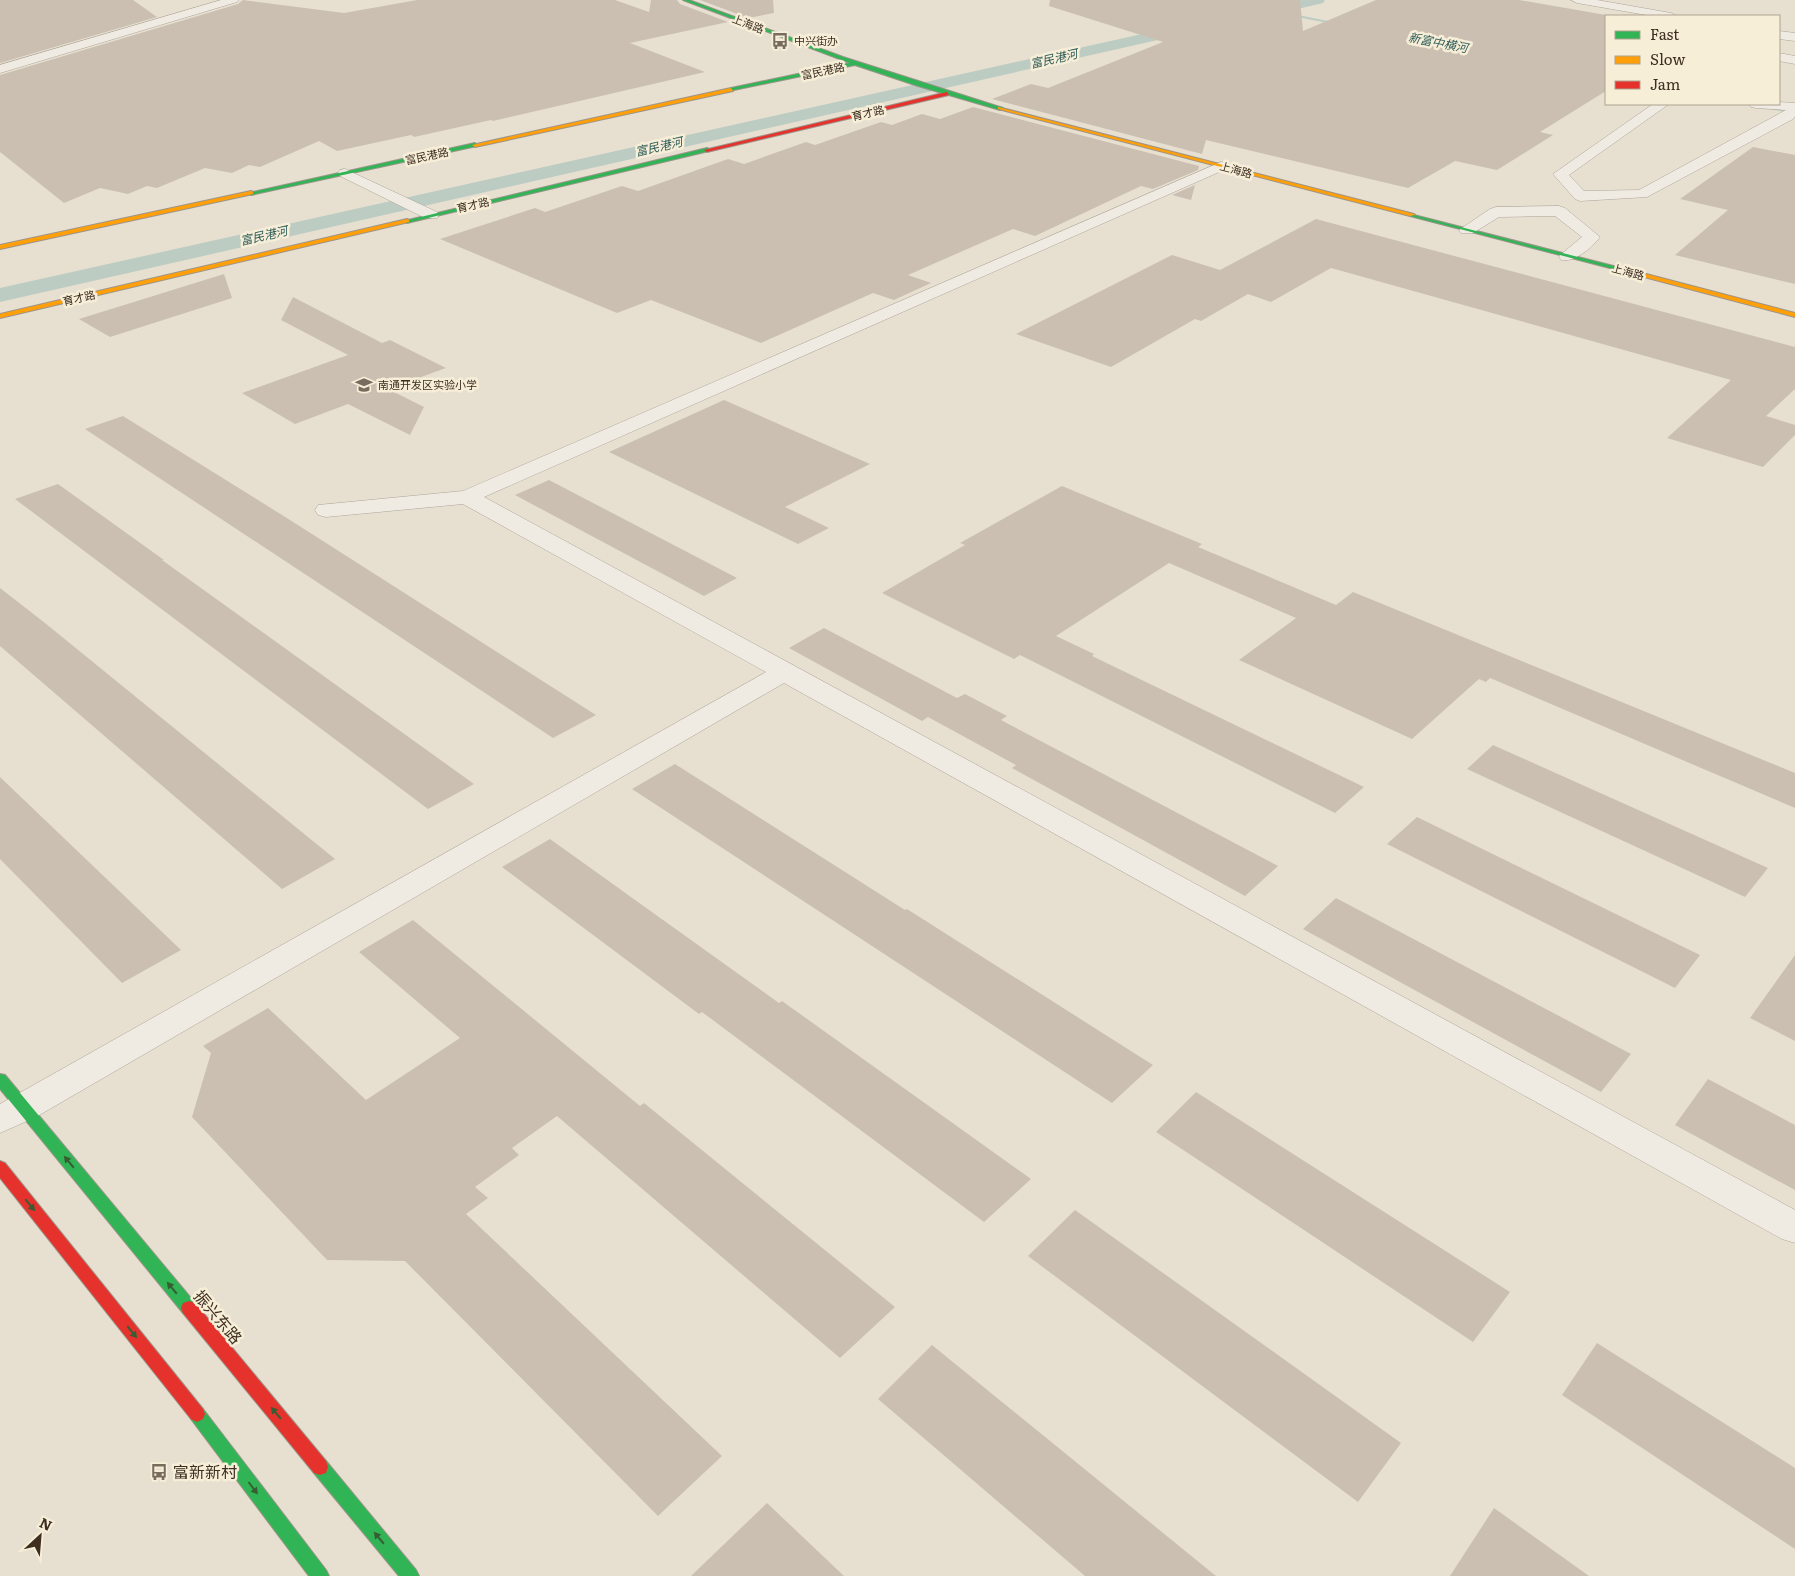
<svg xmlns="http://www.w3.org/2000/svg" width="1795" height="1576" font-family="Literata,'Noto Sans SC',serif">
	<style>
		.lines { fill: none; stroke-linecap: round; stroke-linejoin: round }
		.stream { fill: #bcccc2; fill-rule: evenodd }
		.canal { fill: #bcccc2; fill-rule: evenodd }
		.building { fill: #cbbfb2 }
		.street-casing { stroke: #ada599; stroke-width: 1 }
		.fast-casing { stroke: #9c958a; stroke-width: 2 }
		.slow-casing { stroke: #9c958a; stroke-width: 2 }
		.jam-casing { stroke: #9c958a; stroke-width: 2 }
		.street { fill: #efebe3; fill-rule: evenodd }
		.fast { fill: #30b455; fill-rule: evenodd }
		.slow { fill: #ff9f0a; fill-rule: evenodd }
		.jam { fill: #e5322d; fill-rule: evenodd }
		.oneway { fill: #385d33 }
		.labels { text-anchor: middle; stroke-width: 5; stroke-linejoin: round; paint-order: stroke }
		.far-street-label { font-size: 11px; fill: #3d2e20; stroke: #f7eed8 }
		.far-poi-label { font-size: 11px; fill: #3d2e20; stroke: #f7eed8; text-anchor: start }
		.far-water-label { font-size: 12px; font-style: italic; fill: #2f5d5a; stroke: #f7eed8 }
		.near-street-label { font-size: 16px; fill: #3d2e20; stroke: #f7eed8 }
		.near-poi-label { font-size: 16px; fill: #3d2e20; stroke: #f7eed8; text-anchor: start }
	</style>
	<rect width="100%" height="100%" fill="#e7e0d1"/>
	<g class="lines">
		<path class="stream" d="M 1288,13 L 1338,23 L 1340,24 L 1338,25 L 1287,15 Z
			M 1744,104 L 1753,104 L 1795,112 L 1795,114 Z"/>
		<path class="canal" d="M 1298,0 L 1325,0 L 1323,3 L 1251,20 L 1246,18 L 1243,15 L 1246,12 Z
			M 1196,22 L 1202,24 L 1204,27 L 1202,30 L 0,302 L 0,288 Z"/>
	</g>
	<path class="building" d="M 0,0 L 133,0 L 157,17 L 0,63 Z
		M 243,0 L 344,13 L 417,0 L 615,0 L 649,12 L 651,0 L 677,0 L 680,4 L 728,22 L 630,43 L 705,72 L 493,121 L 491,120 L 414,137 L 411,135 L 337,151 L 319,141 L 260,167 L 249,165 L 232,173 L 205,168 L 157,188 L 147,186 L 128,194 L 100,188 L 64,203 L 0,152 L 0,75 L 238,4 Z
		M 700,0 L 773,0 L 774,13 L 748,18 Z
		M 1050,0 L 1300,0 L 1303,31 L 1376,0 L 1519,0 L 1606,15 L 1606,91 L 1540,132 L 1553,135 L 1497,170 L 1455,161 L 1408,188 L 1206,140 L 1202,154 L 992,99 L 1031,84 L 1048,88 L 1163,42 L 1049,6 Z
		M 973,107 L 1199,166 L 1198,170 L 1153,189 L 1141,186 L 1035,236 L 1013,229 L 908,275 L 931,283 L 894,300 L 873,293 L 761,343 L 651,300 L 617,313 L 440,239 L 535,208 L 545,212 L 622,186 L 638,191 L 728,159 L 744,164 L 806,142 L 815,145 L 881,122 L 892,125 L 922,114 L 940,119 Z
		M 1753,147 L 1795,155 L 1795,284 L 1675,255 L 1728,210 L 1680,199 Z
		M 1195,185 L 1191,200 L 1172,195 Z
		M 1316,219 L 1795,347 L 1795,389 L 1766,416 L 1795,425 L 1795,435 L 1763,467 L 1667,438 L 1731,380 L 1331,268 L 1271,302 L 1248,294 L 1201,321 L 1195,319 L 1111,367 L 1016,334 L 1172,255 L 1220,270 Z
		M 224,274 L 232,298 L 110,337 L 79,319 Z
		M 293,297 L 382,343 L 390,340 L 446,368 L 388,389 L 424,407 L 410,435 L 348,404 L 295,424 L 242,393 L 348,355 L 281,320 Z
		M 724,400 L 870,464 L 785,507 L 829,528 L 798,544 L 609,452 Z
		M 123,416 L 290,520 L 596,715 L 553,738 L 85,429 Z
		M 549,480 L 737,578 L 704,596 L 515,495 Z
		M 58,484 L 164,560 L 162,560 L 474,784 L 428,809 L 15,499 Z
		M 1062,486 L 1202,544 L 1198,547 L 1336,605 L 1353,592 L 1795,773 L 1795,808 L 1490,678 L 1486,682 L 1479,679 L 1412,739 L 1239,660 L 1296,618 L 1169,563 L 1056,636 L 1094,654 L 1092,656 L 1364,787 L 1335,813 L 1020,655 L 1014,659 L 882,593 L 965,545 L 960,543 Z
		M 0,588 L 45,623 L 335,859 L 282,889 L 0,646 Z
		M 824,628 L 957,698 L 965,694 L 1007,716 L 1001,720 L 1278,866 L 1245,896 L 1012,768 L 1016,765 L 928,717 L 922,721 L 789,648 Z
		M 1493,745 L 1768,868 L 1745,897 L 1467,769 Z
		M 675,764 L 905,910 L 907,909 L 1153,1065 L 1112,1103 L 632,789 Z
		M 0,777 L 181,950 L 122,983 L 0,859 Z
		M 1417,817 L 1700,955 L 1675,988 L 1387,844 Z
		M 550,839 L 779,1003 L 782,1001 L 1031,1179 L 984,1222 L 702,1012 L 699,1014 L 502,867 Z
		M 1336,898 L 1631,1054 L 1601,1092 L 1303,929 Z
		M 413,920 L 640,1106 L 644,1103 L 895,1307 L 840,1358 L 557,1116 L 512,1148 L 519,1155 L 475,1187 L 488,1198 L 466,1214 L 722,1456 L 658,1516 L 405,1261 L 327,1260 L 192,1117 L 211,1053 L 203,1046 L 268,1008 L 366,1100 L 460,1038 L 359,952 Z
		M 1795,955 L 1795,1041 L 1750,1018 Z
		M 1708,1079 L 1795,1125 L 1795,1190 L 1675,1125 Z
		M 1196,1092 L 1510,1292 L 1473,1342 L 1156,1132 Z
		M 1075,1210 L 1401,1443 L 1358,1502 L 1028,1256 Z
		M 1597,1343 L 1795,1468 L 1795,1549 L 1562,1395 Z
		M 932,1345 L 1216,1576 L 1085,1576 L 878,1399 Z
		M 767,1503 L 844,1576 L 691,1576 Z
		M 1494,1508 L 1589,1576 L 1450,1576 Z"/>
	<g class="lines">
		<g class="street-casing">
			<path id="street" d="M 221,0 L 239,0 L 237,2 L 0,73 L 0,65 Z
				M 1571,0 L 1597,0 L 1671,13 L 1677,16 L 1652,16 L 1577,3 Z
				M 1779,31 L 1795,33 L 1795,41 L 1779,39 Z
				M 1779,53 L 1795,56 L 1795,64 L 1779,61 Z
				M 1779,102 L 1795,103 L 1795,116 L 1793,119 L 1647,197 L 1580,201 L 1575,199 L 1553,174 L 1653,104 L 1669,104 L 1569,175 L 1584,191 L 1639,190 L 1786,110 L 1756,108 L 1751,107 L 1749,104 L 1779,104 Z
				M 1221,162 L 1226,163 L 1228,166 L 1226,169 L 484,497 L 1795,1210 L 1795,1243 L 1782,1239 L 784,683 L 36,1117 L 0,1133 L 0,1104 L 766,672 L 463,504 L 326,517 L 318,515 L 315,510 L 318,505 L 463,491 Z
				M 345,169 L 437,212 L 439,215 L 437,218 L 425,218 L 340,176 L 338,173 L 340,170 Z
				M 1559,206 L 1565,208 L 1600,237 C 1593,247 1574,263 1561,260 L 1559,256 L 1582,237 L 1555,216 L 1499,217 L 1473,233 L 1461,233 L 1459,230 L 1490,209 L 1496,207 Z"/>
		</g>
		<g class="fast-casing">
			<path id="fast" d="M 683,0 L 689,0 L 843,57 L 1003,108 L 1000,110 L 918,86 L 855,65 L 729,91 L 731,88 L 850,63 Z
				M 475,143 L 477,146 L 251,195 L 248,193 Z
				M 707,148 L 709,149 L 709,151 L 407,223 L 404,221 Z
				M 1410,214 L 1633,271 L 1634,272 L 1629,273 L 1410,216 Z
				M 0,1074 L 5,1075 L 195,1303 L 197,1308 L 195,1313 L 189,1315 L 183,1313 L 0,1089 Z
				M 197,1406 L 203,1409 L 326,1570 L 329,1576 L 309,1576 L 191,1419 L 189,1414 L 191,1409 Z
				M 320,1459 L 326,1461 L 416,1570 L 419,1576 L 399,1576 L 314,1473 L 312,1467 L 314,1461 Z"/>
		</g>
		<g class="slow-casing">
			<path id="slow" d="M 731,88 L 733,91 L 475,147 L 472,145 Z
				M 998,107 L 1414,214 L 1415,215 L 1410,216 L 998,109 Z
				M 251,191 L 253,192 L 253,194 L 0,249 L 0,245 Z
				M 407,219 L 409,220 L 409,222 L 0,318 L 0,314 Z
				M 1631,270 L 1795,313 L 1795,317 L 1629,273 L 1629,271 Z"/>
		</g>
		<g class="jam-casing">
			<path id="jam" d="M 947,92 L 949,95 L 707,152 L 704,150 Z
				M 0,1161 L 5,1163 L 203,1409 L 205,1414 L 203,1419 L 197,1422 L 191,1419 L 0,1178 Z
				M 189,1301 L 195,1303 L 326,1461 L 328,1467 L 326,1473 L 320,1475 L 314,1473 L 183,1313 L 181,1308 L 183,1303 Z"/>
		</g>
		<use href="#street" class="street"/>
		<use href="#fast" class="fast"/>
		<use href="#slow" class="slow"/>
		<use href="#jam" class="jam"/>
	</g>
	<defs><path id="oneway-solid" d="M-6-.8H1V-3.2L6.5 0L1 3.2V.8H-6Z" transform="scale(1.25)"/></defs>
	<g class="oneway">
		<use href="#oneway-solid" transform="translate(69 1162) rotate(-130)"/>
		<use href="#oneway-solid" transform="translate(30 1205) rotate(51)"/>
		<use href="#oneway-solid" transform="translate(172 1288) rotate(-130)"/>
		<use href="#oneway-solid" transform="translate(132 1332) rotate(51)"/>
		<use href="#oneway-solid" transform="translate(276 1413) rotate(-130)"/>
		<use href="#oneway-solid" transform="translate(253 1488) rotate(53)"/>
		<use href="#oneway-solid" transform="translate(379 1538) rotate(-130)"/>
	</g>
	<defs>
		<g id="bus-bare" transform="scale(1.35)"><path d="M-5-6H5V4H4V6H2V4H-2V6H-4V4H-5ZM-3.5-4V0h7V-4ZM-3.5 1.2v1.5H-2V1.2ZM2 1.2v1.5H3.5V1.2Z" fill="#786c5e" stroke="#f7eed8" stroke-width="2.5" paint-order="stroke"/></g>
		<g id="school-bare" transform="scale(1.35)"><path d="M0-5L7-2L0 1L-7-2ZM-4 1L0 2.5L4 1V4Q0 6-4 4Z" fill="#786c5e" stroke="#f7eed8" stroke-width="2.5" paint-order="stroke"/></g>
	</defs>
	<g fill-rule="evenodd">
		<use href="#bus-bare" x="780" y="41"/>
		<use href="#school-bare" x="364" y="385"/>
		<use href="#bus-bare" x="159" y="1472"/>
	</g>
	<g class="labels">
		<g class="far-street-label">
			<text transform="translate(748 24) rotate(21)" y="4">上海路</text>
			<text transform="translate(823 71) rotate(-12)" y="4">富民港路</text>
			<text transform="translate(868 113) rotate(-13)" y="4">育才路</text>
			<text transform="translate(427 156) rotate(-12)" y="4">富民港路</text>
			<text transform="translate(1236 170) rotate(15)" y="4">上海路</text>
			<text transform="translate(473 205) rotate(-13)" y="4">育才路</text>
			<text transform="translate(1628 272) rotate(15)" y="4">上海路</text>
			<text transform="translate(79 298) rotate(-13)" y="4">育才路</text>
		</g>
		<g class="far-poi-label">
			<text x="794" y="45">中兴街办</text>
			<text x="378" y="389">南通开发区实验小学</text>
		</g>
		<g class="far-water-label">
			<text transform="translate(1438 43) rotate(11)" y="4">新富中横河</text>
			<text transform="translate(1054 59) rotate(-13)" y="4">富民港河</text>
			<text transform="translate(659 147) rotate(-13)" y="4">富民港河</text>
			<text transform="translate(264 236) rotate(-13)" y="4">富民港河</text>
		</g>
		<g class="near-street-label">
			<text transform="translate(218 1317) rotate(50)" y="6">振兴东路</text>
		</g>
		<g class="near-poi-label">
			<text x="173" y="1478">富新新村</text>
		</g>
	</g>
	<rect x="1605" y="15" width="175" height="90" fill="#f7eed8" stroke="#ada18e"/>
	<rect x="1615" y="31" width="25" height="8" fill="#30b455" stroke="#ada18e"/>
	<text x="1650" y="40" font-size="15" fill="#3d2e20">Fast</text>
	<rect x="1615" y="56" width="25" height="8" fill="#ff9f0a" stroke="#ada18e"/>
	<text x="1650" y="65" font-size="15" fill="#3d2e20">Slow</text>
	<rect x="1615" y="81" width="25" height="8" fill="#e5322d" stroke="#ada18e"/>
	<text x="1650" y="90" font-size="15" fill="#3d2e20">Jam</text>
	<g transform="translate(40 1536) rotate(26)" stroke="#f7eed8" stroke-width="4" paint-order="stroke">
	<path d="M0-4L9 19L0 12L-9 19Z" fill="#3d2e20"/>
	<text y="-8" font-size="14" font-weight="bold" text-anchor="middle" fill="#3d2e20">N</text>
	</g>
</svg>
